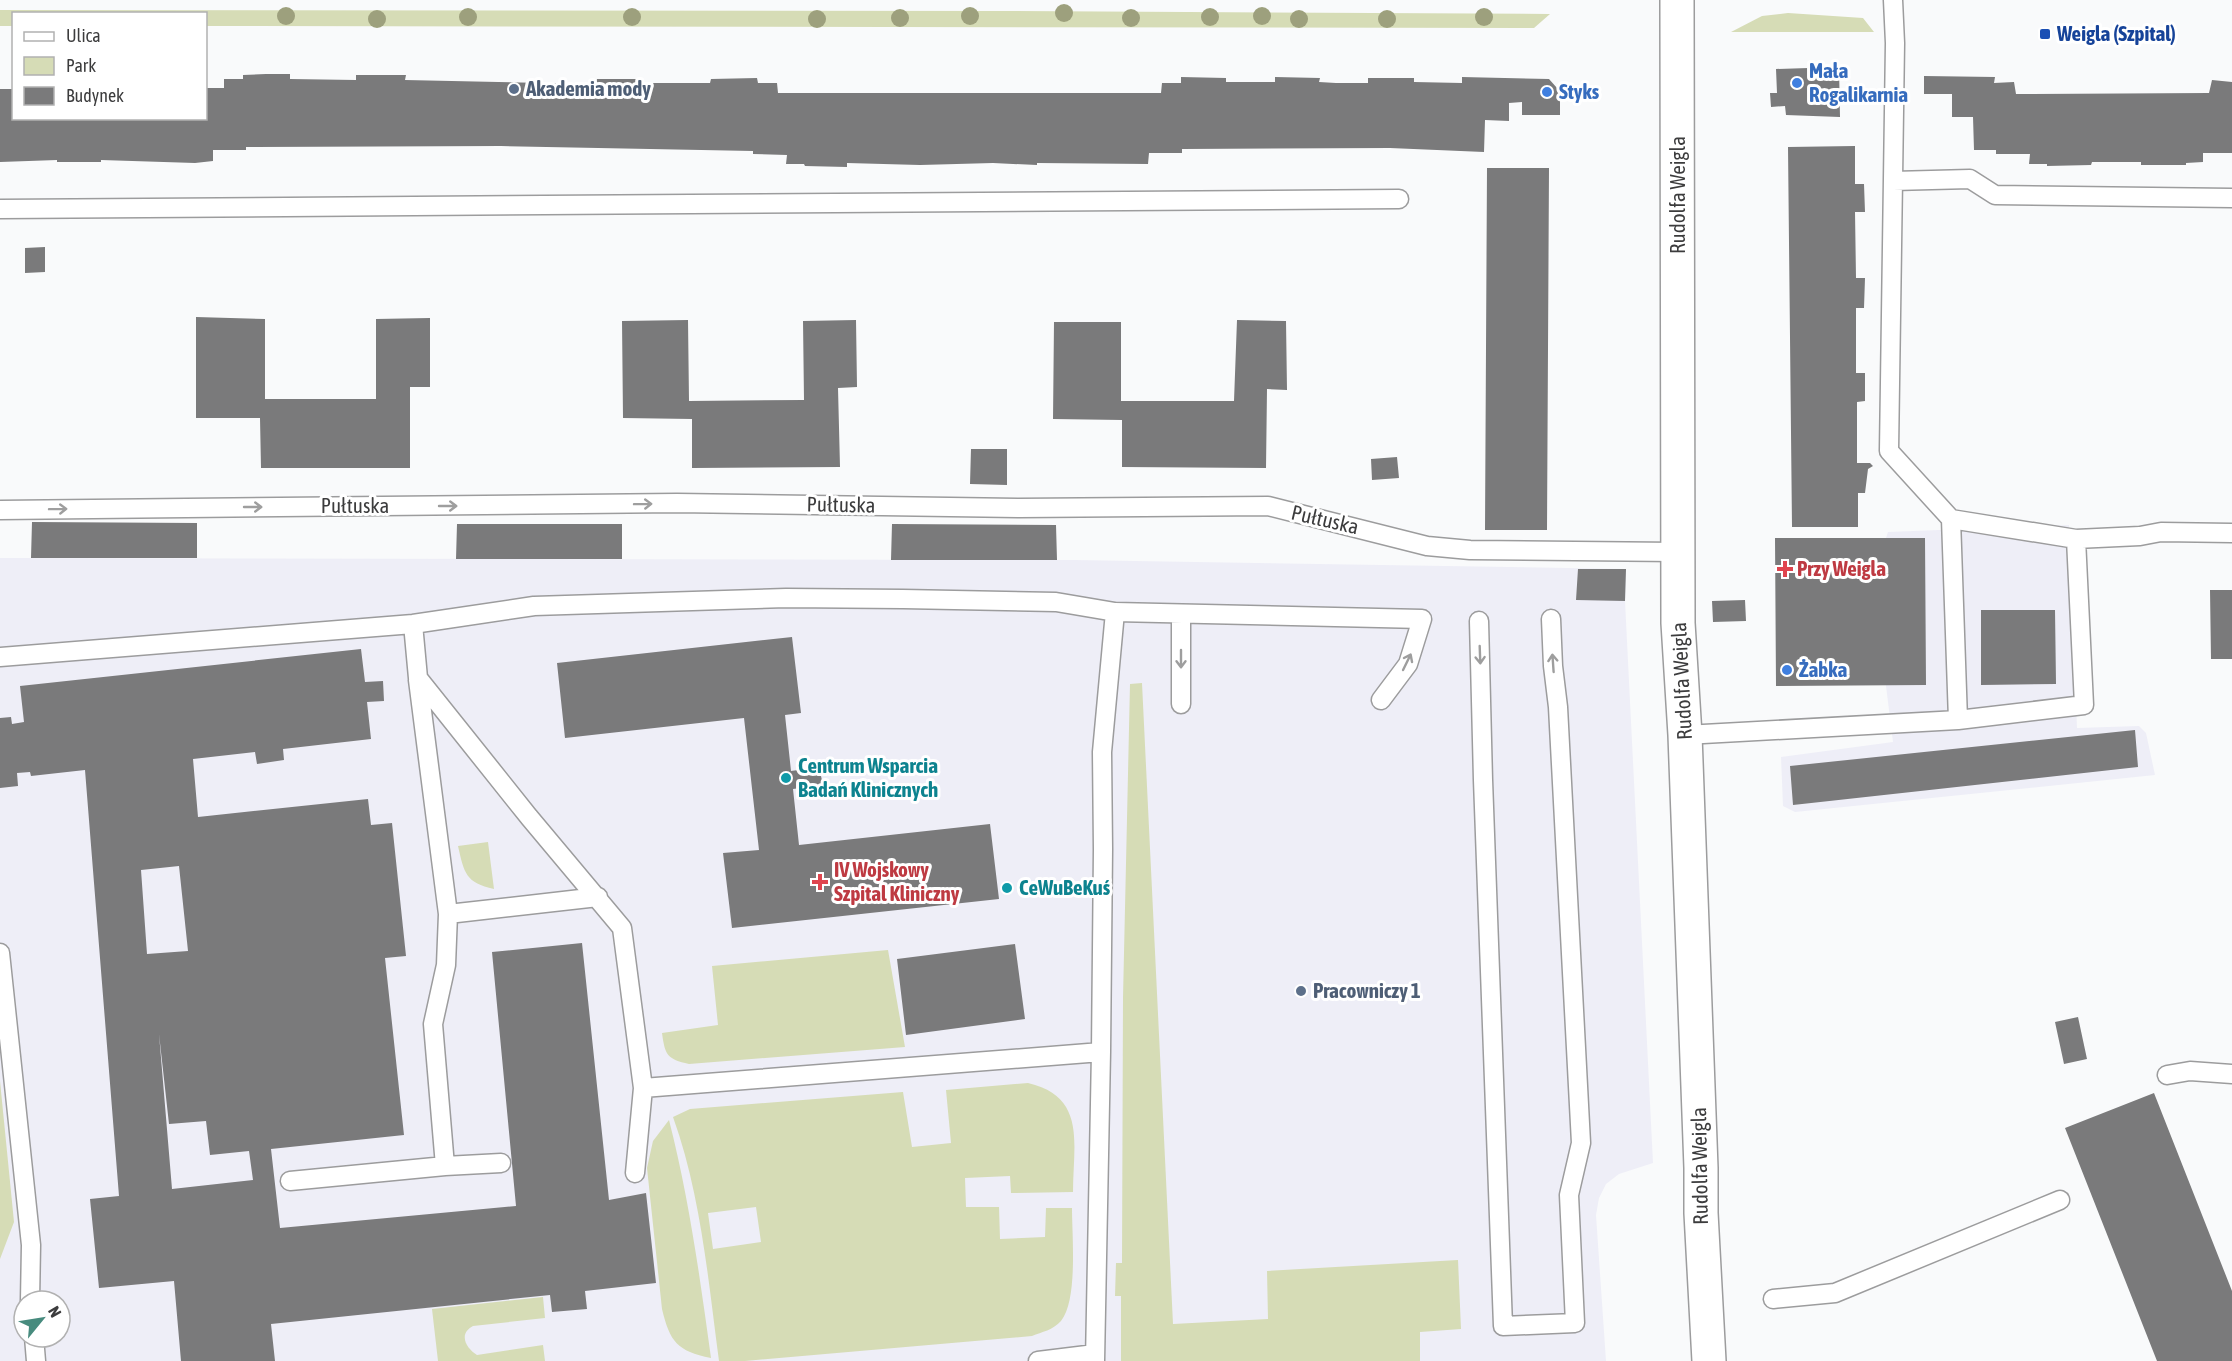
<svg xmlns="http://www.w3.org/2000/svg" width="2232" height="1361" font-family="'Asap Condensed',sans-serif">
	<style>
		.built { fill: #eeeef7; fill-rule: evenodd }
		.green { fill: #d6dcb6; fill-rule: evenodd }
		.building { fill: #7a7a7b; fill-rule: evenodd }
		.lines { fill: none; stroke-linecap: round; stroke-linejoin: round }
		.lane-casing { stroke: #9c9c9d; stroke-width: 21 }
		.street-casing { stroke: #9c9c9d; stroke-width: 36 }
		.lane { stroke: #fff; stroke-width: 18 }
		.street { stroke: #fff; stroke-width: 33 }
		.tree { fill: #9da07d }
		.oneway { stroke: #9e9e9e }
		.transit-dot { fill: #1a4fb4; stroke: #fff; stroke-width: 2 }
		.shop-dot { fill: #3f7fe0; stroke: #fff; stroke-width: 2 }
		.service-dot { fill: #5c6f8a; stroke: #fff; stroke-width: 2 }
		.health-dot { fill: #e0444e; stroke: #fff; stroke-width: 2 }
		.culture-dot { fill: #0f9aa8; stroke: #fff; stroke-width: 2 }
		.labels { text-anchor: middle; stroke-width: 6; stroke-linejoin: round; paint-order: stroke }
		.transit-label { font-size: 21px; font-weight: bold; fill: #164399; stroke: #fff; text-anchor: start }
		.shop-label { font-size: 21px; font-weight: bold; fill: #366cbe; stroke: #fff; text-anchor: start }
		.service-label { font-size: 21px; font-weight: bold; fill: #4e5e75; stroke: #fff; text-anchor: start }
		.street-label { font-size: 21px; fill: #3c3c3d; stroke: #fff }
		.health-label { font-size: 21px; font-weight: bold; fill: #be3a42; stroke: #fff; text-anchor: start }
		.culture-label { font-size: 21px; font-weight: bold; fill: #0d838f; stroke: #fff; text-anchor: start }
	</style>
	<rect width="100%" height="100%" fill="#f9fafb"/>
	<path class="built" d="M 2069,525 L 2077,728 L 2139,726 L 2146,733 L 2155,775 L 1795,812 L 1783,806 L 1781,757 L 1893,742 L 1886,686 L 1886,538 L 1888,532 Z
		M 0,558 L 1074,560 L 1626,569 L 1625,601 L 1653,1163 L 1619,1174 L 1606,1184 L 1599,1198 L 1596,1215 L 1606,1361 L 0,1361 ZM 24,1301 L 60,1301 L 60,1337 L 24,1337 Z"/>
	<path class="green" d="M 0,10 L 1005,11 L 1550,14 L 1534,28 L 206,26 L 206,14 L 14,14 L 13,26 L 0,26 Z
		M 1788,13 L 1863,18 L 1874,32 L 1731,32 L 1762,16 Z
		M 1142,683 L 1173,1324 L 1268,1319 L 1267,1271 L 1458,1260 L 1461,1329 L 1420,1332 L 1420,1361 L 1121,1361 L 1121,1296 L 1115,1296 L 1116,1263 L 1122,1263 L 1123,998 L 1130,684 Z
		M 488,842 L 494,889 C 466,883 464,873 458,846 Z
		M 888,950 L 905,1047 L 689,1064 C 667,1059 665,1055 662,1033 L 718,1025 L 712,966 Z
		M 0,1081 L 14,1222 L 0,1259 Z
		M 1028,1083 C 1087,1097 1073,1144 1073,1192 L 1011,1193 L 1010,1176 L 965,1178 L 966,1207 L 999,1207 L 1000,1239 L 1045,1237 L 1046,1208 L 1072,1208 C 1072,1236 1078,1300 1061,1321 C 1053,1330 1042,1332 1032,1336 L 745,1361 L 719,1361 C 708,1279 701,1195 673,1117 L 690,1109 L 903,1092 L 912,1147 L 951,1143 L 946,1090 ZM 756,1207 L 761,1242 L 713,1249 L 708,1213 Z
		M 669,1120 C 689,1198 700,1278 711,1358 C 677,1351 670,1342 662,1309 L 647,1168 L 653,1141 Z
		M 543,1297 L 545,1318 L 473,1326 C 458,1334 466,1348 477,1355 L 543,1345 L 545,1361 L 438,1361 L 432,1309 Z"/>
	<path class="building" d="M 2149,28 L 2176,28 L 2176,37 L 2148,37 Z
		M 1839,67 L 1840,117 L 1786,115 L 1785,106 L 1771,107 L 1770,93 L 1777,93 L 1776,69 Z
		M 266,74 L 290,74 L 290,79 L 356,80 L 356,75 L 406,75 L 405,80 L 596,84 L 597,79 L 644,79 L 644,83 L 710,83 L 711,79 L 757,78 L 758,83 L 777,83 L 778,93 L 1161,93 L 1162,83 L 1181,83 L 1181,77 L 1226,78 L 1226,82 L 1275,82 L 1275,77 L 1320,78 L 1319,82 L 1336,83 L 1368,83 L 1368,78 L 1414,78 L 1414,82 L 1462,83 L 1462,77 L 1549,79 L 1557,88 L 1560,88 L 1560,115 L 1522,115 L 1522,102 L 1509,103 L 1509,121 L 1485,120 L 1484,152 L 1390,148 L 1182,149 L 1182,153 L 1149,153 L 1148,164 L 1037,163 L 1037,165 L 993,163 L 920,165 L 847,163 L 847,167 L 805,166 L 804,164 L 786,164 L 787,155 L 753,154 L 753,151 L 501,146 L 246,147 L 246,150 L 213,150 L 213,161 L 195,163 L 101,160 L 101,162 L 57,162 L 57,160 L 0,162 L 0,89 L 14,89 L 14,118 L 206,118 L 206,88 L 224,88 L 224,79 L 243,79 L 243,75 Z
		M 1924,76 L 1995,77 L 1994,83 L 2014,82 L 2016,94 L 2209,93 L 2212,80 L 2232,82 L 2232,153 L 2203,153 L 2203,162 L 2186,163 L 2186,165 L 2141,165 L 2141,162 L 2092,162 L 2091,165 L 2047,166 L 2047,164 L 2029,164 L 2030,154 L 1996,154 L 1996,150 L 1974,150 L 1973,117 L 1952,117 L 1952,94 L 1924,94 Z
		M 1855,146 L 1855,184 L 1864,184 L 1865,212 L 1855,212 L 1856,278 L 1865,278 L 1864,308 L 1856,308 L 1856,373 L 1865,373 L 1865,401 L 1857,402 L 1857,463 L 1870,463 L 1873,466 L 1868,469 L 1865,493 L 1858,493 L 1858,527 L 1792,527 L 1788,147 Z
		M 1487,168 L 1549,168 L 1547,530 L 1485,530 Z
		M 45,247 L 45,272 L 25,273 L 25,248 Z
		M 196,317 L 265,319 L 265,399 L 376,399 L 376,319 L 430,318 L 430,387 L 410,387 L 410,468 L 261,468 L 260,418 L 196,418 Z
		M 688,320 L 689,401 L 804,400 L 803,321 L 856,320 L 857,387 L 838,388 L 840,467 L 692,468 L 692,419 L 623,418 L 622,321 Z
		M 1237,320 L 1286,321 L 1287,390 L 1267,389 L 1266,468 L 1122,467 L 1122,420 L 1053,419 L 1054,322 L 1121,322 L 1121,401 L 1234,401 Z
		M 971,449 L 1007,449 L 1007,485 L 970,484 Z
		M 1397,457 L 1399,478 L 1372,480 L 1371,459 Z
		M 32,522 L 197,523 L 197,558 L 31,558 Z
		M 457,524 L 622,524 L 622,559 L 456,559 Z
		M 892,524 L 1056,525 L 1057,560 L 891,560 Z
		M 1775,538 L 1925,538 L 1926,685 L 1776,686 Z
		M 1578,569 L 1626,569 L 1625,601 L 1576,600 Z
		M 2210,590 L 2232,590 L 2232,659 L 2211,659 Z
		M 1745,600 L 1746,621 L 1713,622 L 1712,601 Z
		M 1981,610 L 2055,610 L 2056,684 L 1981,685 Z
		M 792,637 L 801,713 L 785,715 L 791,771 L 819,767 L 823,785 L 793,789 L 799,845 L 990,824 L 999,899 L 732,928 L 723,853 L 759,850 L 744,718 L 565,738 L 557,663 Z
		M 361,649 L 365,682 L 383,681 L 384,701 L 367,702 L 371,739 L 283,749 L 284,760 L 257,764 L 255,752 L 193,759 L 198,817 L 368,799 L 371,825 L 392,823 L 406,956 L 385,958 L 404,1135 L 271,1149 L 280,1228 L 516,1206 L 492,952 L 582,943 L 609,1200 L 646,1193 L 656,1283 L 585,1291 L 587,1309 L 552,1312 L 550,1295 L 271,1324 L 275,1361 L 181,1361 L 174,1281 L 99,1288 L 90,1199 L 119,1196 L 85,770 L 31,776 L 30,772 L 17,773 L 18,786 L 0,788 L 0,718 L 11,717 L 12,724 L 24,722 L 20,686 ZM 179,866 L 188,951 L 147,954 L 141,870 ZM 159,1034 L 169,1124 L 206,1121 L 210,1155 L 249,1151 L 253,1180 L 172,1189 Z
		M 2135,730 L 2138,767 L 1793,805 L 1790,766 Z
		M 1015,944 L 1025,1019 L 906,1035 L 897,959 Z
		M 2078,1017 L 2087,1059 L 2064,1064 L 2055,1022 Z
		M 2154,1093 L 2232,1291 L 2232,1361 L 2157,1361 L 2065,1128 Z"/>
	<g class="lines">
		<g class="lane-casing">
			<path id="lane" d="M 1893,0 L 1895,43 L 1889,451 L 1951,519 L 1958,720
				M 1893,181 L 1970,179 L 1995,195 L 2232,198
				M 0,209 L 1399,199
				M 0,510 L 677,503 L 1019,508 L 1268,506 L 1427,546 L 1470,550 L 1677,552
				M 1951,519 L 2076,539 L 2140,536 L 2161,532 L 2232,533
				M 1115,612 L 1422,619 L 1408,664 L 1381,700
				M 1479,621 L 1483,780 L 1503,1326 L 1575,1323 L 1569,1195 L 1581,1143 L 1558,707 L 1553,666 L 1551,619
				M 413,624 L 418,678 L 529,817 L 622,928 L 643,1088 L 635,1173
				M 0,657 L 413,624 L 534,606 L 786,598 L 903,599 L 1056,602 L 1115,612 L 1102,752 L 1103,849 L 1101,1052 L 1095,1361
				M 418,680 L 448,914 L 446,965 L 433,1024 L 445,1166 L 501,1163
				M 1181,704 L 1181,614
				M 1685,735 L 1958,720 L 2084,705 L 2076,539
				M 448,914 L 598,897
				M 0,953 L 31,1245 L 30,1301
				M 2167,1075 L 2190,1071 L 2232,1074
				M 643,1088 L 1101,1052
				M 290,1181 L 445,1166
				M 1773,1299 L 1835,1293 L 2060,1200
				M 34,1337 L 36,1361
				M 1038,1361 L 1095,1354"/>
		</g>
		<g class="street-casing">
			<path id="street" d="M 1677,0 L 1678,623 L 1685,735 L 1701,1168 L 1701,1213 L 1709,1361"/>
		</g>
		<use href="#lane" class="lane"/>
		<use href="#street" class="street"/>
	</g>
	<g class="tree">
		<circle cx="1064" cy="13" r="9"/>
		<circle cx="286" cy="16" r="9"/>
		<circle cx="970" cy="16" r="9"/>
		<circle cx="1262" cy="16" r="9"/>
		<circle cx="468" cy="17" r="9"/>
		<circle cx="632" cy="17" r="9"/>
		<circle cx="1210" cy="17" r="9"/>
		<circle cx="1484" cy="17" r="9"/>
		<circle cx="900" cy="18" r="9"/>
		<circle cx="1131" cy="18" r="9"/>
		<circle cx="377" cy="19" r="9"/>
		<circle cx="817" cy="19" r="9"/>
		<circle cx="1299" cy="19" r="9"/>
		<circle cx="1387" cy="19" r="9"/>
	</g>
	<defs><path id="oneway-shaft" d="M-6 0H5M1.5-3L5.5 0L1.5 3" fill="none" stroke-width="1.6" stroke-linecap="round" stroke-linejoin="round" transform="scale(1.5)"/></defs>
	<g class="oneway">
		<use href="#oneway-shaft" transform="translate(643 504) rotate(-1)"/>
		<use href="#oneway-shaft" transform="translate(448 506)"/>
		<use href="#oneway-shaft" transform="translate(253 507)"/>
		<use href="#oneway-shaft" transform="translate(58 509) rotate(-1)"/>
		<use href="#oneway-shaft" transform="translate(1480 655) rotate(88)"/>
		<use href="#oneway-shaft" transform="translate(1181 659) rotate(90)"/>
		<use href="#oneway-shaft" transform="translate(1407 662) rotate(-64)"/>
		<use href="#oneway-shaft" transform="translate(1553 663) rotate(-94)"/>
	</g>
	<rect class="transit-dot" x="2039" y="28" width="12" height="12" rx="3"/>
	<g class="shop-dot">
		<circle cx="1797" cy="83" r="6"/>
		<circle cx="1547" cy="92" r="6"/>
		<circle cx="1787" cy="670" r="6"/>
	</g>
	<g class="service-dot">
		<circle cx="514" cy="89" r="6"/>
		<circle cx="1301" cy="991" r="6"/>
	</g>
	<g class="health-dot">
		<path d="M1782 560h6v6h6v6h-6v6h-6v-6h-6v-6h6z"/>
		<path d="M817 873h6v6h6v6h-6v6h-6v-6h-6v-6h6z"/>
	</g>
	<g class="culture-dot">
		<circle cx="786" cy="778" r="6"/>
		<circle cx="1007" cy="888" r="6"/>
	</g>
	<g class="labels">
		<g class="transit-label">
			<text x="2057" y="41">Weigla (Szpital)</text>
		</g>
		<g class="shop-label">
			<text x="1809" y="78">Mała<tspan x="1809" dy="24">Rogalikarnia</tspan></text>
			<text x="1559" y="99">Styks</text>
			<text x="1799" y="677">Żabka</text>
		</g>
		<g class="service-label">
			<text x="526" y="96">Akademia mody</text>
			<text x="1313" y="998">Pracowniczy 1</text>
		</g>
		<g class="street-label">
			<text transform="translate(1678 195) rotate(-90)" y="7">Rudolfa Weigla</text>
			<text transform="translate(841 505) rotate(1)" y="7">Pułtuska</text>
			<text x="355" y="513">Pułtuska</text>
			<text transform="translate(1325 520) rotate(13)" y="7">Pułtuska</text>
			<text transform="translate(1682 681) rotate(-93)" y="7">Rudolfa Weigla</text>
			<text transform="translate(1700 1166) rotate(-91)" y="7">Rudolfa Weigla</text>
		</g>
		<g class="health-label">
			<text x="1797" y="576">Przy Weigla</text>
			<text x="834" y="877">IV Wojskowy<tspan x="834" dy="24">Szpital Kliniczny</tspan></text>
		</g>
		<g class="culture-label">
			<text x="798" y="773">Centrum Wsparcia<tspan x="798" dy="24">Badań Klinicznych</tspan></text>
			<text x="1019" y="895">CeWuBeKuś</text>
		</g>
	</g>
	<rect x="12" y="12" width="195" height="108" fill="#ffffff" stroke="#b1b1b1" stroke-width="1.5"/>
	<rect x="24" y="32" width="30" height="9" fill="#ffffff" stroke="#b1b1b1" stroke-width="1.5"/>
	<text x="66" y="42" font-size="18" fill="#3c3c3d">Ulica</text>
	<rect x="24" y="57" width="30" height="18" fill="#d6dcb6" stroke="#b1b1b1" stroke-width="1.5"/>
	<text x="66" y="72" font-size="18" fill="#3c3c3d">Park</text>
	<rect x="24" y="87" width="30" height="18" fill="#7a7a7b" stroke="#b1b1b1" stroke-width="1.5"/>
	<text x="66" y="102" font-size="18" fill="#3c3c3d">Budynek</text>
	<g transform="translate(42 1319) rotate(60)"><circle r="28" fill="#ffffff" stroke="#b1b1b1" stroke-width="1.5"/>
	<path d="M0-4.5L10 22L0 15L-10 22Z" fill="#478b7e"/>
	<text y="-9" font-size="16" font-weight="bold" text-anchor="middle" fill="#3c3c3d">N</text>
	</g>
</svg>
